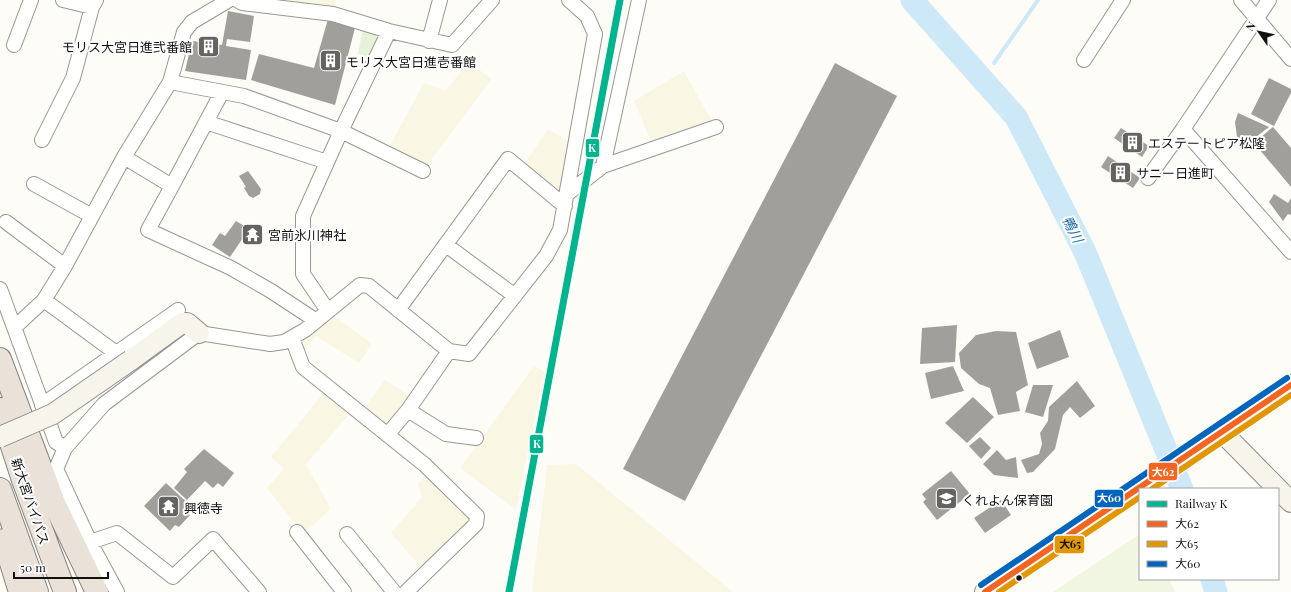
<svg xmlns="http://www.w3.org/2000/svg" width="1291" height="592" viewBox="0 0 1291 592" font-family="'Playfair Display','Noto Sans JP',serif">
	<rect width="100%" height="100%" fill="#fdfcf7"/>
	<!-- farmland -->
	<path fill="#f9f7e4" d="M289 0H336L333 8 288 3Z
		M468 62 492 79 426 167 388 149 424 83 446 91Z
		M684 71 713 123 652 144 634 101Z
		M548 129 571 143 561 197 524 164Z
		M330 313 372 344 359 363 316 336 301 353 296 339Z
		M534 366 544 372 516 510 460 468Z
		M385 380 413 398 388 431 362 411Z
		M327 389 353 410 306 464 331 509 303 534 267 488 284 469 271 457Z
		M576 464 733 592H532L547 465Z
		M427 473 475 520 424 571 391 533 422 497 418 484Z"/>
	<!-- green -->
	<path fill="#e7f3d7" d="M363 28 384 35 371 58 358 54Z"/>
	<!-- pitch -->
	<path fill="#f0f6e1" d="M1140 534V579H1169L1175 592H1053Z"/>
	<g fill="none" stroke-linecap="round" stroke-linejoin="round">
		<!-- stream -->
		<path stroke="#cde8f7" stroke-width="4" d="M994 63 1038 0"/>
		<!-- river -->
		<path stroke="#cde8f7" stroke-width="23" d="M912 0 1016 117 1085 252 1182 489
			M1212 579 1216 592"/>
	</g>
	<!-- building -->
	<path fill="#a19f9c" d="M228 11 254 16 250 42 227 39 226 46 251 50 246 80 185 71 192 41 222 45Z
		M328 19 355 28 335 105 251 80 259 54 314 68Z
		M835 63 897 96 685 501 623 469Z
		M1269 78 1291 89V93L1274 126 1251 114Z
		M1238 113 1269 127 1243 147 1237 137 1235 122Z
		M1273 127 1291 148V187L1254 143Z
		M1121 128 1149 146 1142 157 1114 138Z
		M1108 156 1140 178 1133 188 1101 167Z
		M248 171 261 189 260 194 253 198 249 196 244 188 246 187 239 176Z
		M1274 194 1288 203 1291 198V215L1288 214 1283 221 1269 202Z
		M236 221 249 229 230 257 212 245 220 233 225 236Z
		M957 325 955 362 920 364 922 328Z
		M1060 330 1069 357 1037 369 1028 343Z
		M996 331 1016 332 1028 385 1016 392 1020 411 998 415 990 388 979 384 961 368 959 353 976 335Z
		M953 366 964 391 931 399 925 373Z
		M1077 381 1095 406 1080 418 1070 407 1063 415 1055 449 1033 472 1027 473 1021 460 1039 454 1042 444 1040 433 1048 421 1049 407Z
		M1033 385H1053L1043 417 1025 412Z
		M973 397 994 417 967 443 945 423Z
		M980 437 991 448 981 459 969 446Z
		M204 449 234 473 223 487 218 483 213 488 205 481 187 500 174 488 187 472 184 469Z
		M997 450 1006 460 1016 457 1018 478 994 475 983 464Z
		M951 471 970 494 937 520 923 502 926 499 922 494Z
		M166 483 192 507 187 513 190 515 179 527 175 525 170 531 144 506Z
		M1001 500 1011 515 985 533 974 518Z"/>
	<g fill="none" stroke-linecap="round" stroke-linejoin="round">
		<defs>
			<path id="street" d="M63 0 92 7 96 0
				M237 0 242 3 333 14 389 31 452 45 492 0
				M1241 0 1291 59
				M429 41 440 0
				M14 45 31 0
				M1084 60 1123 0
				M170 82 244 96 341 131 423 171
				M206 122 327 162
				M1183 129 1291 252
				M42 140 73 78 92 7
				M124 157 172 186 148 230 231 268 271 291 315 320
				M603 166 716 127
				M1148 178 1183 129 1269 0
				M34 184 92 216
				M172 186 222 92
				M567 194 603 166 639 0
				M6 222 65 266
				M446 245 515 296
				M0 289 56 442 65 448
				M44 300 116 353
				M398 310 508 159 565 206
				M328 311 303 274V216L341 131 389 31
				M15 327 44 300 65 266 124 157 170 82 184 32 192 22 229 0
				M292 338 303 367 425 465 477 516 476 524 406 592
				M42 405 178 310
				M408 410 446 434 476 438
				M388 434 408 410 449 351
				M297 532 344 592
				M347 534 394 592
				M90 542 117 533 173 577 213 539 259 592
				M117 592 90 542 56 469 65 448 104 404 199 333 270 344 284 342 305 330 360 285 369 286 449 351 469 354 546 256 560 230 595 34 587 16 569 0"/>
			<path id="secondary" d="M131 360 182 323H187L199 333
				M1221 431 1278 489
				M1278 489 1291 502
				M985 592 1291 385"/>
			<path id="highway" d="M0 359 54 503 97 592
				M0 409 23 480 65 592
				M0 489 37 592
				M4 540 20 592"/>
		</defs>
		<!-- street casing -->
		<use href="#street" stroke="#979795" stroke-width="16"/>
		<!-- secondary casing -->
		<use href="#secondary" stroke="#8e8d8b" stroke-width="22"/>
		<!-- highway casing -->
		<use href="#highway" stroke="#858482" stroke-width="24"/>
		<!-- street -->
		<use href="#street" stroke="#fffffe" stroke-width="14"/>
		<!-- secondary -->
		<use href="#secondary" stroke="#f6f4eb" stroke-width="20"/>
		<!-- highway -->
		<use href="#highway" stroke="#eae1d8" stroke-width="22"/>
		<defs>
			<path id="secondary-bridge" d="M0 437 53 414 131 360"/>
		</defs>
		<!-- secondary-bridge casing -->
		<use href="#secondary-bridge" stroke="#8e8d8b" stroke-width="22" stroke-linecap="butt"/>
		<!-- secondary-bridge -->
		<use href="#secondary-bridge" stroke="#f6f4eb" stroke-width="20"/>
		<defs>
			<path id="bus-1" d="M985 592 1291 385"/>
			<path id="bus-2" d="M1152 489 1291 395
				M999 592 1140 497"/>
			<path id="bus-3" d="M981 585 1287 378"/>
		</defs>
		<!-- bus-1 casing -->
		<use href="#bus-1" stroke="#fff" stroke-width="9"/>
		<!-- bus-2 casing -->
		<use href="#bus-2" stroke="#fff" stroke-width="9"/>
		<!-- bus-3 casing -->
		<use href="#bus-3" stroke="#fff" stroke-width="9"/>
		<!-- bus-1 -->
		<use href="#bus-1" stroke="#f26522" stroke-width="6"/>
		<!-- bus-2 -->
		<use href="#bus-2" stroke="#e09702" stroke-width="6"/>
		<!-- bus-3 -->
		<use href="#bus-3" stroke="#0065bd" stroke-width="6"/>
		<defs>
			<path id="rail-1" d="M509 592 620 0"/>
		</defs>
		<!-- rail-1 casing -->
		<use href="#rail-1" stroke="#fff" stroke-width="10"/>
		<!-- rail-1 -->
		<use href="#rail-1" stroke="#00b48d" stroke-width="7"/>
	</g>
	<!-- icons -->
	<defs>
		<symbol id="building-square" viewBox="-11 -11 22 22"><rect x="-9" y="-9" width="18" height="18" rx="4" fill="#646362" stroke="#fff"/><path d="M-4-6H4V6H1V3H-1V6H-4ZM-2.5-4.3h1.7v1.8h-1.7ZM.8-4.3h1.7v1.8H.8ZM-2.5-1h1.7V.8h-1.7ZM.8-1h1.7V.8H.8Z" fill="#fff"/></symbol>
		<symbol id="temple-square" viewBox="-11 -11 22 22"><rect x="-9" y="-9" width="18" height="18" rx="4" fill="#646362" stroke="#fff"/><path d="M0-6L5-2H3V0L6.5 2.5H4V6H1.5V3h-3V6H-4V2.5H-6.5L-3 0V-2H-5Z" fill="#fff"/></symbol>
		<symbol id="school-square" viewBox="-11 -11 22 22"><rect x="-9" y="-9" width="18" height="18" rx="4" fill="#646362" stroke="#fff"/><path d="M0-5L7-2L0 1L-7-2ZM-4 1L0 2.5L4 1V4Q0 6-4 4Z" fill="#fff"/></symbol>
	</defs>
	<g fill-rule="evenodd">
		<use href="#building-square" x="196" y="34" width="25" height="25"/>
		<use href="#building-square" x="318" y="48" width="25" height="25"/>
		<use href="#building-square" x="1120" y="130" width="25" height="25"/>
		<use href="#building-square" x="1108" y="160" width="25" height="25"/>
		<use href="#temple-square" x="240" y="222" width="25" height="25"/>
		<use href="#school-square" x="934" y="486" width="25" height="25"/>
		<use href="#temple-square" x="156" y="494" width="25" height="25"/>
	</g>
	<!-- markers -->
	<circle fill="#111" stroke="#fff" stroke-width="1.5" cx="1019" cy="578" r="3.5"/>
	<g text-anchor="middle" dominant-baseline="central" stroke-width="4" stroke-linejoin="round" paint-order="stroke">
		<!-- poi labels -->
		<g font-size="13" fill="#111" stroke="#fff" text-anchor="start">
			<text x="192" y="46" text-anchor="end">モリス大宮日進弐番館</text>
			<text x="346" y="61">モリス大宮日進壱番館</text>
			<text x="1148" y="142">エステートピア松隆</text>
			<text x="1136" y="172">サニー日進町</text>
			<text x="268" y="234">宮前氷川神社</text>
			<text x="962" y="499">くれよん保育園</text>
			<text x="184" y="507">興徳寺</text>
		</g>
		<!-- street labels -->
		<g font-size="13" fill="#111" stroke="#fff">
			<text transform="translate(31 501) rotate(71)">新大宮バイパス</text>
		</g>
		<!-- water labels -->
		<g font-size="14" font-style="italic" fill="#1768a6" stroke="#fff">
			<text transform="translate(1073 229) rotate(63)">鴨川</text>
		</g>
	</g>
	<g stroke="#fff" stroke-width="1.5">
		<rect x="585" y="138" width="15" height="20" rx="4" fill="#00b48d"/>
		<rect x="529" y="434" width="15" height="20" rx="4" fill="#00b48d"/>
		<rect x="1148" y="462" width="30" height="19" rx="4" fill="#f26522"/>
		<rect x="1094" y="489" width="30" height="19" rx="4" fill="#0065bd"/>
		<rect x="1054" y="535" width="31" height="19" rx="4" fill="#e09702"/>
	</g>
	<g font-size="11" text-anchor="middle" font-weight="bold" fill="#fff">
		<text x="592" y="152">K</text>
		<text x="537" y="448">K</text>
		<text x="1163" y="476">大62</text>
		<text x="1109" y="502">大60</text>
	</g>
	<g font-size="11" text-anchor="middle" font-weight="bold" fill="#111">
		<text x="1070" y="548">大65</text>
	</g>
	<!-- legend -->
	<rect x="1139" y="488" width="140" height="92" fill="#ffffff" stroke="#a0a0a0"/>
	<rect x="1147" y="501" width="20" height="6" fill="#00b48d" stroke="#a0a0a0"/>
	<text x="1175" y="508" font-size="12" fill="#111111">Railway K</text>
	<rect x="1147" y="521" width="20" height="6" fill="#f26522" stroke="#a0a0a0"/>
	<text x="1175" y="528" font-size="12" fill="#111111">大62</text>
	<rect x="1147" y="541" width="20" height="6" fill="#e09702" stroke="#a0a0a0"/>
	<text x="1175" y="548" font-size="12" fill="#111111">大65</text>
	<rect x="1147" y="561" width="20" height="6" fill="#0065bd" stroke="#a0a0a0"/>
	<text x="1175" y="568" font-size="12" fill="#111111">大60</text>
	<!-- north arrow -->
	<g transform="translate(1259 32) rotate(304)" stroke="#ffffff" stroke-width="3" paint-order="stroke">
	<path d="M0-3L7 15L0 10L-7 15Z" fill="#111111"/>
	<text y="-6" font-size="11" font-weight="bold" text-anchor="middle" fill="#111111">N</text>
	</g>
	<!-- scale -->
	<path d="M14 572v6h94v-6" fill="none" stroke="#111111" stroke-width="2"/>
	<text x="20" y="572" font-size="12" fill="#111111" stroke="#ffffff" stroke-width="3" paint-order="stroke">50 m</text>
</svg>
